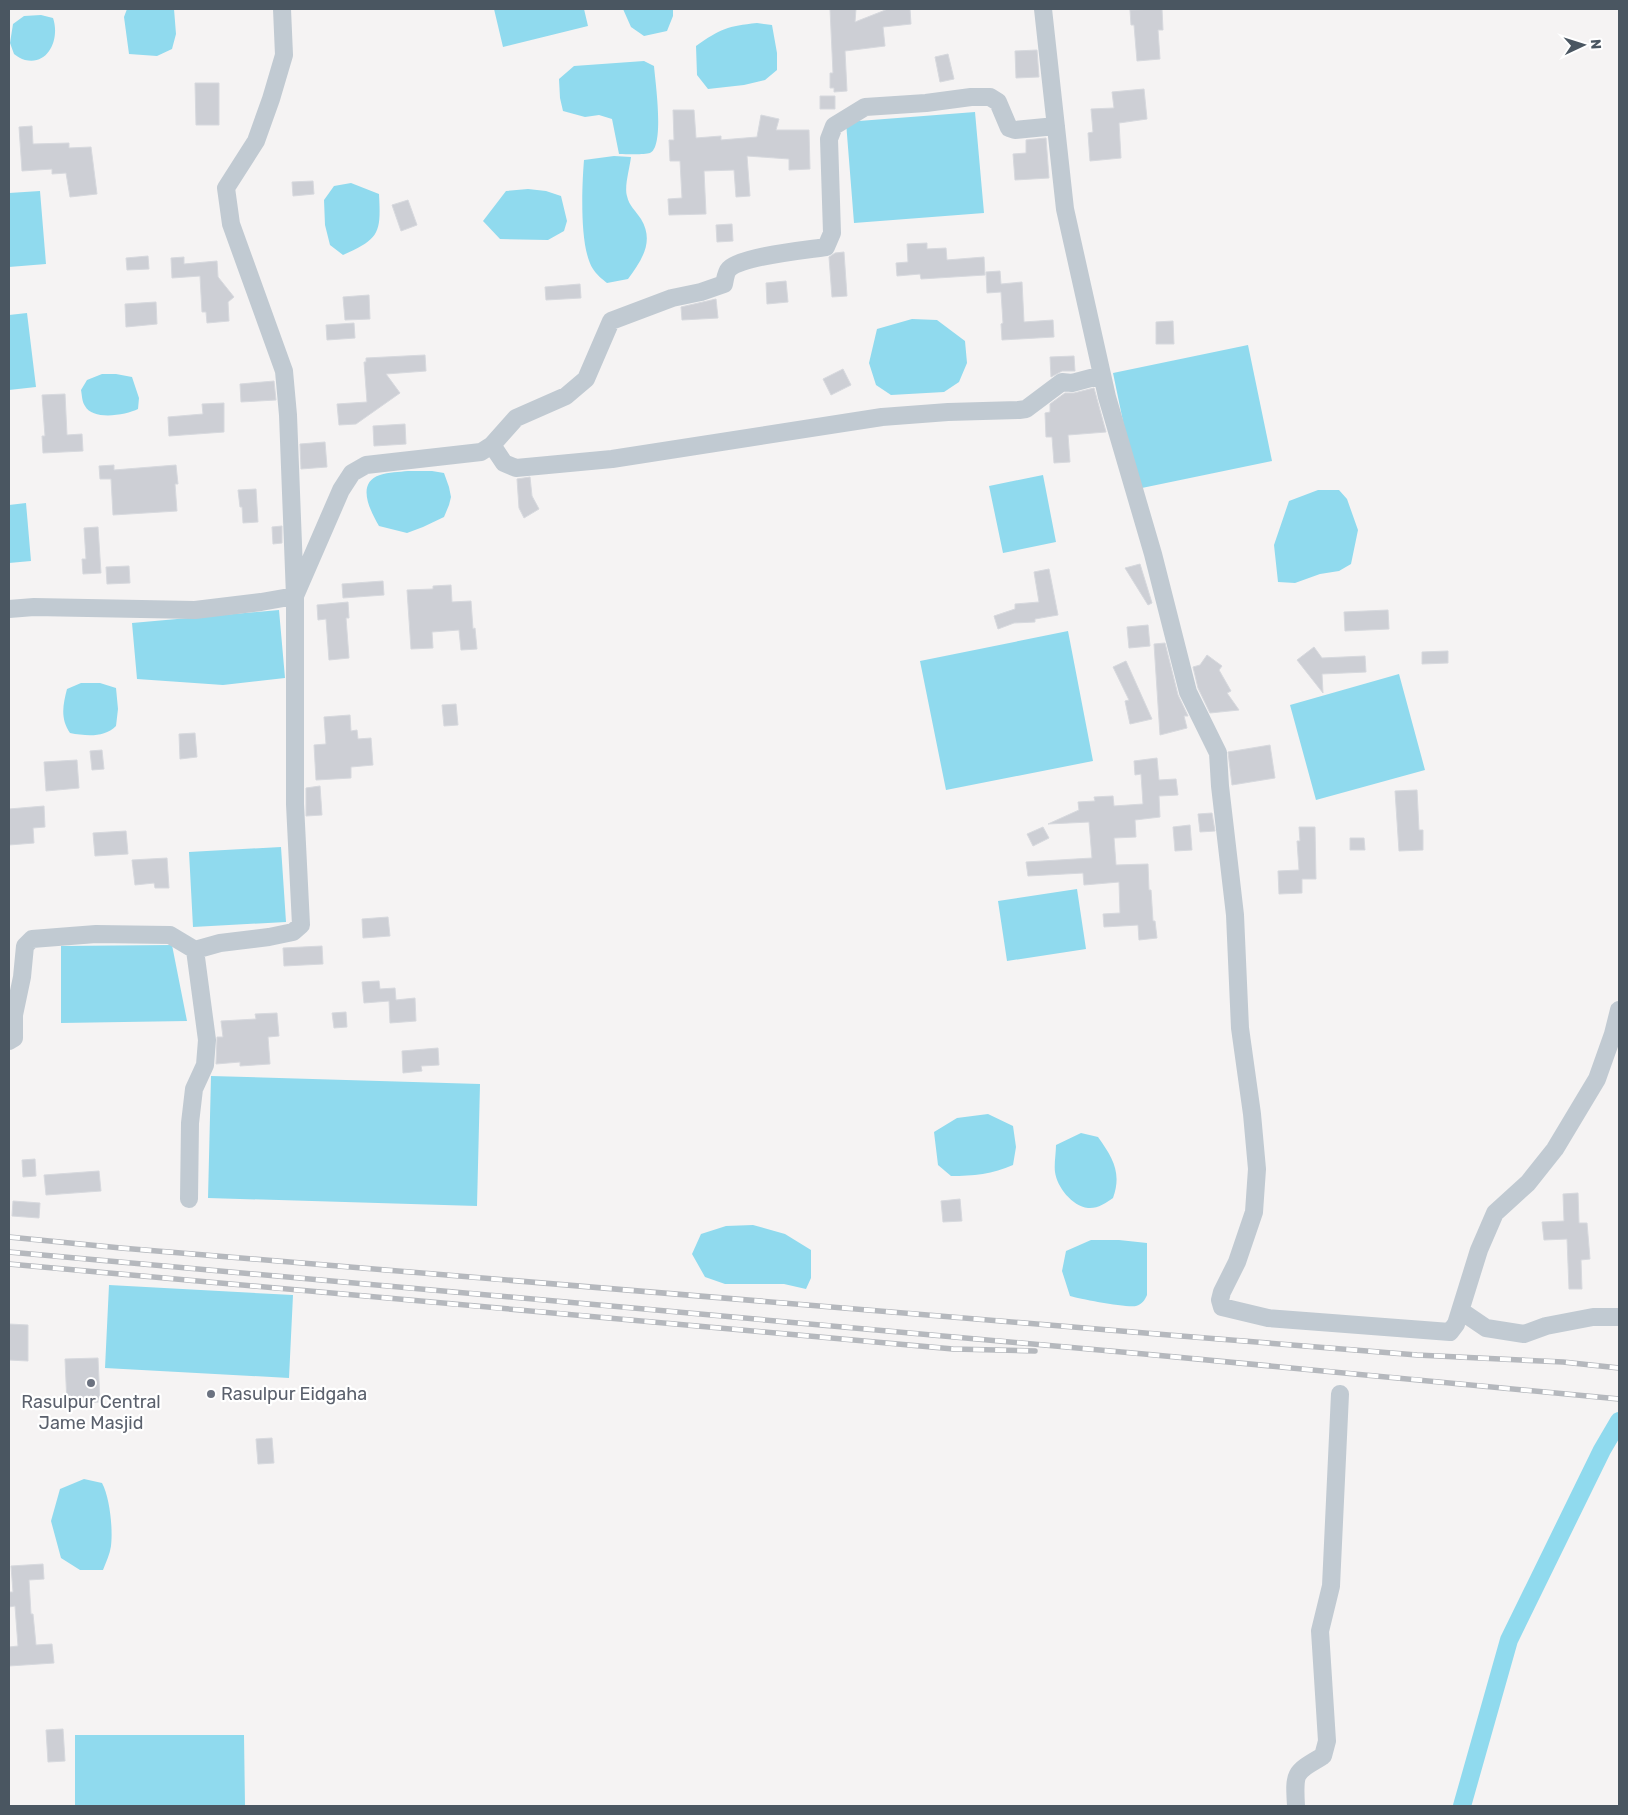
<svg xmlns="http://www.w3.org/2000/svg" width="1628" height="1815" viewBox="0 0 1628 1815" font-family="Rubik,sans-serif">
	<rect width="100%" height="100%" fill="#f5f3f3"/>
	<!-- water -->
	<path fill="#90daee" d="M127 9H174L176 34 172 49 157 56 129 54 124 17Z
		M494 9H584L588 26 503 47Z
		M623 9H673V16L667 31 644 36 631 27Z
		M41 15 53 18C60 38 49 66 25 60 21 59 17 56 14 54L10 43 13 24 24 16Z
		M757 23 772 25 777 53V70L765 80 744 85 708 89 697 75 696 46C720 29 728 26 757 23Z
		M644 61 654 66C655 80 665 147 650 153 644 155 626 154 619 154L612 119 599 115 585 117 563 111 560 98 559 79 574 66Z
		M975 112 984 213 854 223 846 122Z
		M614 156 631 157C630 167 624 187 627 196 629 206 636 211 641 219 655 242 641 261 628 279L607 283C602 279 596 274 593 269 579 248 582 185 584 160Z
		M351 183 379 194C381 233 380 239 343 255L330 245 325 225 324 200 334 186Z
		M528 189 546 191 561 196 567 221 564 231 548 240 500 239 483 221 506 191Z
		M40 191 46 264 9 267V193Z
		M27 313 36 387 9 390V315Z
		M912 319 937 320 965 341 967 363 959 382 944 392 891 395 876 385 869 363 877 329Z
		M1248 345 1272 461 1137 489 1113 373Z
		M102 374H116L132 377 139 398 138 409C126 415 93 421 85 406 82 402 82 395 81 390L87 380Z
		M408 471H432L444 473 449 487 451 497 449 505 444 517 423 527 407 533 379 526C371 512 355 483 380 475 389 472 399 472 408 471Z
		M1043 475 1056 542 1003 553 989 486Z
		M1318 490H1339L1347 499 1358 530 1351 564 1339 571 1320 574 1295 583 1278 582 1274 545 1289 501Z
		M26 503 31 561 9 563V505Z
		M279 610 285 678 223 685 137 679 132 623Z
		M1068 631 1093 761 946 790 920 661Z
		M1399 674 1425 770 1316 800 1290 705Z
		M81 683H100L116 688 118 709 116 726C104 738 86 736 70 733 60 718 63 705 67 689Z
		M281 847 286 922 193 927 189 852Z
		M1077 889 1086 949 1007 961 998 901Z
		M172 945 187 1021 61 1023V946Z
		M211 1076 480 1084 477 1206 208 1198Z
		M988 1114 1013 1126 1016 1147 1013 1165C993 1174 973 1176 951 1176L938 1165 934 1132 957 1118Z
		M1081 1133 1098 1137C1113 1158 1122 1173 1113 1198 1106 1203 1097 1209 1088 1208 1072 1206 1057 1187 1055 1172 1054 1164 1056 1153 1056 1145Z
		M753 1225 785 1234 811 1250V1278L806 1289 784 1284H725L705 1277 692 1254 701 1234 726 1226Z
		M1091 1240H1119L1147 1243V1295C1145 1300 1142 1304 1136 1306 1127 1308 1080 1299 1070 1296L1062 1271 1066 1251Z
		M109 1285 293 1295 289 1378 105 1368Z
		M84 1479 102 1483C110 1498 113 1529 111 1546 110 1554 106 1562 103 1570H80L61 1558 51 1521 60 1489Z
		M75 1735H244L245 1806H75Z"/>
	<g fill="none" stroke-linecap="round" stroke-linejoin="round">
		<!-- canal -->
		<path stroke="#90daee" stroke-width="18" d="M1462 1806 1509 1640 1602 1450 1619 1421"/>
	</g>
	<!-- building -->
	<path fill="#cdcfd5" stroke="#d7d9de" d="M830 9H856L855 22 888 9H910L911 24 883 27 885 46 845 51 847 91 834 92V88H830V73H833Z
		M1162 9 1163 30H1158L1160 59 1137 61 1134 25H1131L1130 10Z
		M1037 50 1039 77 1016 78 1015 51Z
		M948 54 954 79 940 82 935 57Z
		M195 83H219V125H196Z
		M1144 89 1147 119 1119 123 1121 158 1090 161 1088 133 1093 132 1091 109 1114 108 1112 92Z
		M820 96H835V109H820Z
		M673 110H694L696 138 721 136V140L757 137 761 115 779 119 776 130H809L810 169 789 170V159L747 156 750 196 736 197 734 170 704 171 706 214 669 215 668 199 682 198 680 161H670L669 140H674Z
		M32 126 33 144 69 143V148L91 147 97 194 70 197 66 173 52 174V169L22 171 19 127Z
		M1046 138 1049 178 1015 180 1013 154 1026 153V140Z
		M313 181 314 194 293 196 292 182Z
		M408 200 417 225 401 231 392 205Z
		M732 224 733 241 717 242 716 225Z
		M927 243V249L946 248 947 260 984 257 985 275 921 279 920 274 897 276 896 263 908 262 907 244Z
		M844 252 847 296 832 297 829 257 835 253Z
		M148 256 149 269 127 270 126 258Z
		M184 257V264L217 261 218 277 234 297 228 302 229 321 207 323 206 312H202L200 276 172 278 171 258Z
		M1000 271 1001 284 1022 282 1024 322 1053 320 1054 337 1002 340 1001 324 1003 323 1001 292 987 293 986 272Z
		M786 281 788 302 767 304 766 283Z
		M580 284 581 298 546 300 545 287Z
		M369 295 370 319 345 320 343 297Z
		M716 299 718 318 682 320 681 307Z
		M156 302 157 324 126 327 125 304Z
		M1173 321 1174 344H1156V322Z
		M354 323 355 338 327 340 326 325Z
		M425 355 426 371 386 374 400 393 356 424 339 425 337 404 367 402 364 362H366V358Z
		M1074 356 1075 371H1062L1051 377 1050 357Z
		M843 369 851 385 831 395 823 379Z
		M274 381 276 400 241 402 240 384Z
		M1094 388 1106 432 1068 435 1070 462 1054 463 1052 437H1046L1045 413 1050 412V404L1065 393H1074Z
		M65 394 67 435 82 434 83 451 43 453 42 436H45L42 395Z
		M224 403V432L169 436 168 417 203 414 202 404Z
		M405 424 406 444 374 446 373 426Z
		M325 442 327 467 301 469 300 444Z
		M114 465V470L176 465 178 484H175L177 511 113 515 111 479H100L99 466Z
		M530 477 532 496 539 509 524 518 519 508 517 479Z
		M256 489 258 522 243 523 242 507H240L238 490Z
		M282 526V543L273 544 272 527Z
		M98 527 101 573 83 574 82 559H86L84 528Z
		M1140 564 1152 603 1148 605 1125 568Z
		M129 566 130 583 107 584 106 567Z
		M1049 569 1058 615 1035 619V622L1014 623 998 629 994 616 1015 609V604L1039 602 1034 572Z
		M383 581 384 595 343 598 342 584Z
		M451 585 452 602 471 601 473 629 475 628 477 649 461 650 459 630 432 632 433 648 411 649 407 590 433 589V586Z
		M348 602 349 618H346L349 658 329 660 326 619 318 620 317 605Z
		M1388 610 1389 629 1345 631 1344 612Z
		M1148 625 1150 646 1129 648 1127 627Z
		M1165 643 1178 695 1188 716H1184L1187 728 1160 735 1154 644Z
		M1314 647 1322 658 1365 656 1366 672 1322 674 1323 693 1297 660Z
		M1448 651V663L1422 664V652Z
		M1207 655 1222 666 1219 670 1231 691 1227 693 1239 710 1210 713 1198 688 1193 667 1200 665Z
		M1126 661 1152 719 1130 724 1125 701 1129 700 1113 667Z
		M456 704 458 725 444 726 442 705Z
		M350 715 351 731 357 730 358 739 371 738 373 765 351 767V778L316 780 314 745 326 744 324 717Z
		M195 733 197 757 180 759 179 734Z
		M1270 745 1275 778 1232 785 1228 752Z
		M102 750 104 769 92 770 90 751Z
		M1157 758 1159 780 1176 779 1178 795 1159 796 1160 817 1135 820 1136 837 1114 838 1116 865 1148 864 1149 890H1151L1153 921H1155L1157 938 1139 940 1138 925 1104 927 1103 914 1120 913 1119 882 1084 885 1083 873 1028 876 1026 862 1092 858 1089 822 1048 824 1079 810 1078 802 1095 801 1094 797 1113 796 1114 806 1143 804 1141 774 1135 775 1134 761Z
		M77 760 79 788 46 791 44 762Z
		M320 786 322 815 306 816V788Z
		M1417 790 1419 830H1423V850L1399 851 1395 791Z
		M44 806 45 827 33 828 34 843 9 845V809Z
		M1212 813 1215 831 1200 832 1198 814Z
		M1190 825 1192 850 1175 851 1173 827Z
		M1043 827 1049 838 1033 846 1027 834Z
		M1299 827H1315L1316 879H1302V893L1279 894 1278 871 1299 870 1297 841H1300Z
		M126 831 128 854 95 856 93 833Z
		M1350 838H1364L1365 850H1350Z
		M167 858 169 888H155L154 883 135 885 132 860Z
		M388 917 390 936 363 938 362 919Z
		M322 946 323 964 284 966 283 948Z
		M379 981 380 989 395 988 396 1000 415 998 416 1021 390 1023 389 1001 364 1003 362 982Z
		M346 1012 347 1027 334 1028 332 1013Z
		M277 1013 279 1036 268 1037 270 1064 240 1066V1062L216 1064 217 1037H223L221 1021 256 1019 255 1014Z
		M438 1048 439 1065 421 1066 422 1071 403 1073 402 1051Z
		M35 1159 36 1176 23 1177 22 1160Z
		M99 1171 101 1191 46 1195 44 1175Z
		M1578 1193 1579 1223H1587L1590 1259 1581 1260 1582 1289H1569L1567 1239 1544 1240 1542 1222 1564 1221 1563 1194Z
		M960 1199 962 1221 943 1222 941 1201Z
		M13 1201 40 1203 39 1218 12 1216Z
		M9 1324 28 1325V1361L9 1360Z
		M98 1358 100 1402 67 1404 65 1359Z
		M272 1438 274 1463 258 1464 256 1439Z
		M43 1564 44 1579 29 1580 31 1614H33L36 1645 52 1644 54 1663 9 1666V1647L18 1646 15 1606 9 1607V1592H13L11 1566Z
		M63 1729 65 1761 48 1762 46 1730Z"/>
	<g fill="none" stroke-linecap="round" stroke-linejoin="round">
		<!-- minor -->
		<path stroke="#c1cad2" stroke-width="18" d="M1043 9 1065 209 1107 397 1153 554 1188 692 1218 753 1220 786 1235 915 1240 1028 1252 1114 1257 1169 1254 1212 1237 1262 1222 1292 1220 1300 1222 1307 1268 1318 1450 1332 1456 1324 1479 1250 1495 1213 1528 1183 1555 1149 1597 1079 1613 1034 1619 1010
			M492 445 504 463 516 468 612 459 882 417 948 412 1019 410 1026 409 1062 382 1072 383 1102 375
			M9 609 34 607 195 610 261 602 295 596 341 490 352 473 366 465 481 452 492 445 516 418 566 396 586 379 611 321 672 298 701 292 724 284C725 279 726 272 729 269 742 256 806 250 826 247L832 233 829 139 834 126 865 107 926 103 971 97H990L998 102 1009 128 1015 130 1056 126
			M195 950 220 943 269 937 293 932 301 925 295 804V596L288 415 284 371 231 224 226 188 256 141 271 99 284 55 282 9
			M9 1041 14 1038V1015L22 977 25 946 32 939 96 934 170 935 195 950 207 1040 205 1065 194 1089 190 1123 189 1199
			M1461 1311 1486 1328 1524 1334 1546 1326 1593 1317H1619
			M1296 1806C1294 1772 1294 1773 1323 1756L1327 1741 1320 1631 1331 1586 1340 1394"/>
		<defs>
			<path id="rail" d="M9 1237 121 1248 1181 1336 1417 1355 1563 1362 1619 1368
				M9 1252 1144 1354 1619 1399
				M9 1264 953 1349 1035 1351"/>
		</defs>
		<!-- rail casing -->
		<use href="#rail" stroke="#b5b8bd" stroke-width="5.5"/>
		<!-- rail -->
		<use href="#rail" stroke="#fff" stroke-width="4" stroke-dasharray="11" stroke-linecap="butt"/>
	</g>
	<!-- markers -->
	<g fill="#6b7280" stroke="#fff" stroke-width="2">
		<circle cx="91" cy="1383" r="5"/>
		<circle cx="211" cy="1394" r="5"/>
	</g>
	<g text-anchor="middle" dominant-baseline="central" stroke-width="4.5" stroke-linejoin="round" paint-order="stroke">
		<!-- worship labels -->
		<g font-size="18" fill="#5b616d" stroke="#fff" text-anchor="start">
			<text x="221" y="1394">Rasulpur Eidgaha</text>
			<text x="91" y="1402" text-anchor="middle">Rasulpur Central<tspan x="91" dy="21">Jame Masjid</tspan></text>
		</g>
	</g>
	<!-- border -->
	<rect width="1628" height="1815" fill="none" stroke="#4a5661" stroke-width="20"/>
	<!-- north arrow -->
	<g transform="translate(1583 45) rotate(86)" stroke="#ffffff" stroke-width="4" paint-order="stroke">
	<path d="M0-4L9 19L0 12L-9 19Z" fill="#4a5661"/>
	<text y="-8" font-size="14" font-weight="bold" text-anchor="middle" fill="#4a5661">N</text>
	</g>
</svg>
